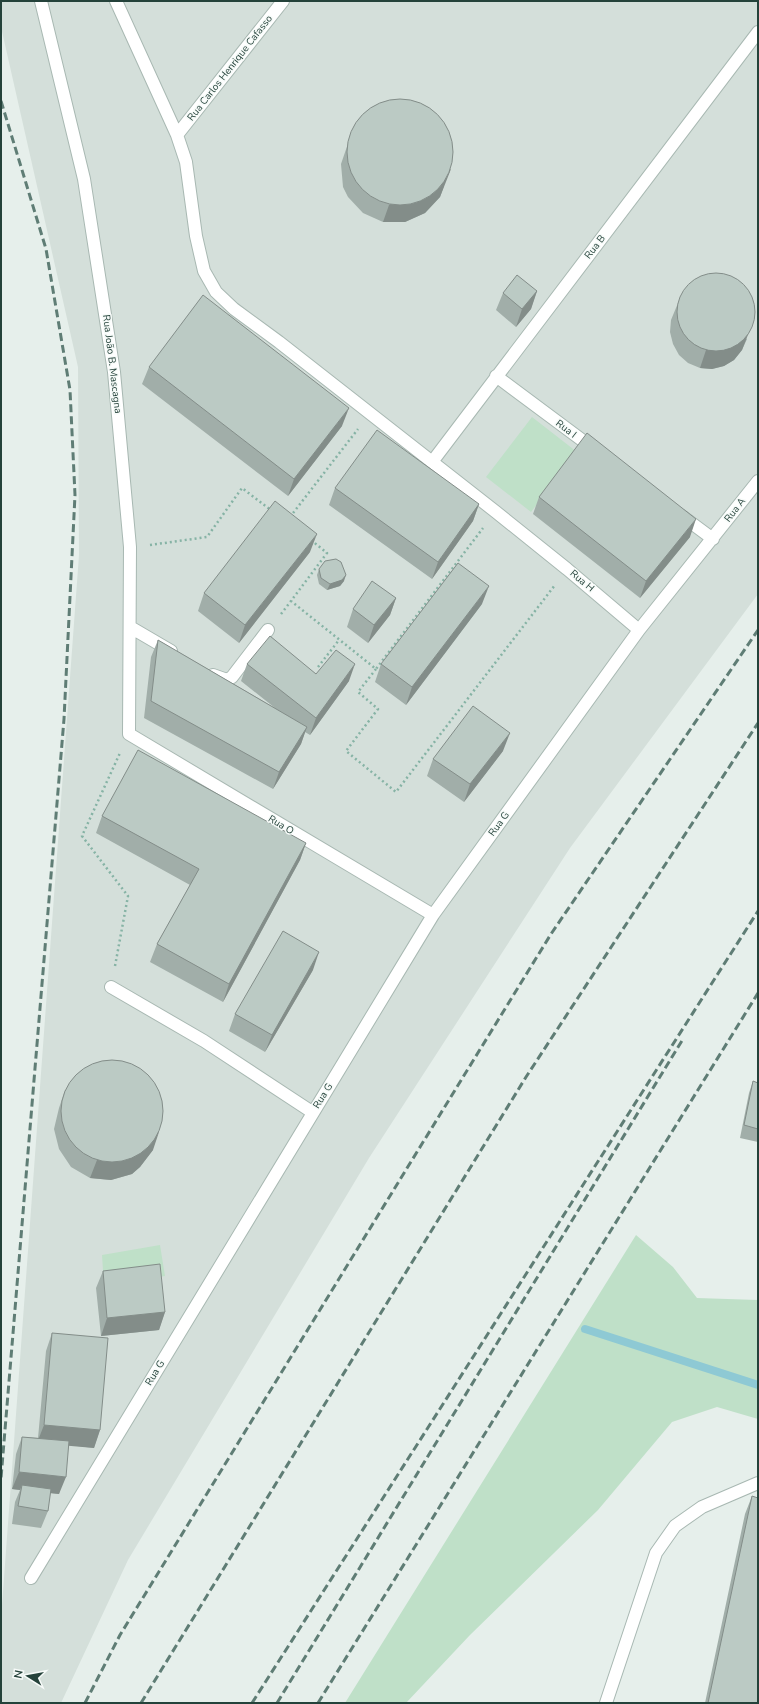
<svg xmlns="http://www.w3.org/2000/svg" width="759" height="1704" viewBox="0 0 759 1704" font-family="'Nunito Sans',sans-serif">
	<rect width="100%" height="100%" fill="#e6efeb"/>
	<!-- built -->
	<path fill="#d4dfda" d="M1 1H758V594L570 848 369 1158 128 1560 61 1703H1V1619L79 555 78 367 1 27Z"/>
	<!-- green -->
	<path fill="#bfe0c8" d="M532 417 577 452 531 512 486 477Z
		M636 1235 673 1267 697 1298 758 1300V1419L717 1407 672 1422 598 1510 470 1635 406 1703H345Z
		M160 1245 165 1276 104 1286 102 1255Z"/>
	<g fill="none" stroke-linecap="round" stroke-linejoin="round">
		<!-- stream -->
		<path stroke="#8ec9d4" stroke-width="8" d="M585 1329 758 1385"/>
		<defs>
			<path id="lane" d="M41 1 84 179 114 372 130 547 129 734 433 915
				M116 1 177 135 186 162 196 236 204 271 216 292 234 309 279 342 496 512 567 569 639 630 758 481
				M177 135 283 1
				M496 376 594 449
				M432 462 758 32
				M682 516 713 539
				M130 627 171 651
				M213 675 227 680 232 677 268 630
				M111 987 204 1041 312 1112
				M31 1578 433 915 639 630
				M606 1703 656 1553 675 1526 702 1507 758 1483"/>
		</defs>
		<!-- lane casing -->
		<use href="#lane" stroke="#a8b8b2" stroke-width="14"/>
		<!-- path -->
		<path stroke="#86b3a5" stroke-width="2.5" stroke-dasharray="2 3" stroke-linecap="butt" d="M290 517 358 429
			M311 540 327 553 291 601 376 669 483 528
			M150 545 207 537 242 488 272 511
			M281 614 291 601
			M318 667 339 640
			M376 669 358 692 378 709 346 751 396 792 555 585
			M115 966 128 896 82 836 120 753"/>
		<!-- lane -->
		<use href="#lane" stroke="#fff" stroke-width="12"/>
		<!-- rail -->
		<path stroke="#5f7d75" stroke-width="3" stroke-dasharray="8 4" stroke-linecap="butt" d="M1 101 46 249 70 390 75 495 64 719 1 1478
			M85 1703 120 1635 551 934 758 630
			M141 1703 526 1077 758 723
			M252 1703 758 911
			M277 1703 683 1039
			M318 1703 758 993"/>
	</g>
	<!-- wall -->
	<path fill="#a1aea9" d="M354 126 444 186 440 197 425 213 405 222H383L363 213 348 197 343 187 341 164Z
		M537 291 531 309 516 327 496 310 503 293Z
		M678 303 747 339 742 350 734 360 724 366 712 369 700 368 688 363 679 355 673 344 670 332 671 320Z
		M149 367 342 426 288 496 142 384Z
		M335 488 479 504 473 521 432 579 329 505Z
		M539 497 690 537 640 598 533 514Z
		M310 552 239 643 198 611 204 593Z
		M319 569 344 581 340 586 327 590 319 584 317 575Z
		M396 598 390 615 368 643 347 627 353 609Z
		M482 604 406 705 375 682 381 664Z
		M158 640 275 708 241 681 247 664 316 674 349 681 310 735 305 732 301 744 273 789 144 718 151 657Z
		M503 751 464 802 427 776 433 759Z
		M102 816 306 843 300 860 223 1002 150 962 157 944 190 885 96 833Z
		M313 970 265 1052 229 1031 235 1014Z
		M753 1081 758 1083V1142L740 1138 749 1093Z
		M65 1090 153 1150 140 1167 132 1174 111 1180 90 1178 71 1167 59 1149 54 1129 59 1108Z
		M103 1271 165 1312 159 1330 101 1336 96 1288Z
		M52 1333 100 1430 94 1448 69 1445 59 1494 50 1493 48 1511 41 1528 12 1524 15 1502 20 1490 12 1489 16 1454 22 1437 38 1438 46 1351Z
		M752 1496 758 1703H705L745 1514Z"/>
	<!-- shaded-wall -->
	<path fill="#838d89" d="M451 169 440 197 425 213 405 222H383L389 205Z
		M537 291 531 309 516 327 522 309Z
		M753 322 742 350 734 360 724 366 712 369 700 368 706 350Z
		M349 408 342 426 288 496 294 479Z
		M479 504 473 521 432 579 438 562Z
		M696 519 690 537 640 598 646 581Z
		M317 534 310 552 239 643 245 625Z
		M346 575 344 581 340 586 327 590 330 584Z
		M489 586 482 604 406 705 412 687Z
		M396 598 390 615 368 643 374 625Z
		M355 664 349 681 310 735 316 718Z
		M307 727 301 744 273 789 279 772Z
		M510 733 503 751 464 802 470 784Z
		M306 843 300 860 223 1002 229 984Z
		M319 952 313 970 265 1052 272 1035Z
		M159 1132 153 1150 140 1167 132 1174 111 1180 90 1178 97 1160Z
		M165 1312 159 1330 101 1336 107 1318Z
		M44 1425 100 1430 94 1448 37 1443Z
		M19 1472 66 1477 59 1494 21 1490 22 1485 20 1490 12 1489Z"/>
	<!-- building -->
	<path fill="#bbcac4" stroke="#838d89" d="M347 152a53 53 0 1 1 106 0a53 53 0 1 1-106 0Z
		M677 312a39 39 0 1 1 78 0a39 39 0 1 1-78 0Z
		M517 275 537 291 522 309 503 293Z
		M203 295 349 408 294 479 149 367Z
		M377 430 479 504 438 562 335 488Z
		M587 433 696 519 646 581 539 497Z
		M275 501 317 534 245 625 204 593Z
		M336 559 341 562 346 575 342 580 330 584 321 578 319 569 325 561Z
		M458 563 489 586 412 687 381 664Z
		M372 581 396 598 374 625 353 609Z
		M270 636 316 674 336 650 355 664 316 718 247 664Z
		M158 640 307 727 279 772 151 701Z
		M473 706 510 733 470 784 433 759Z
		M138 750 306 843 229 984 157 944 199 869 102 816Z
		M283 931 319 952 272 1035 235 1014Z
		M61 1111a51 51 0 1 1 102 0a51 51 0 1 1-102 0Z
		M753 1081 758 1083V1129L744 1125Z
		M160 1264 165 1312 107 1318 103 1271Z
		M52 1333 108 1338 100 1430 44 1425Z
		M22 1437 69 1441 66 1477 19 1472Z
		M22 1485 51 1489 48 1511 18 1506Z
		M752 1496 758 1498V1703H708Z"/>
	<g text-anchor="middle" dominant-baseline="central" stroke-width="3" stroke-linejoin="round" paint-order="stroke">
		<!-- street labels -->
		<g font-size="10" fill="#24423a" stroke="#f7fbf9">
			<text transform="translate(230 68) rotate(-52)">Rua Carlos Henrique Cafasso</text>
			<text transform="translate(595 247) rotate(-53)">Rua B</text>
			<text transform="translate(112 364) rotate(83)">Rua João B. Mascagna</text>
			<text transform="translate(566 429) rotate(37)">Rua I</text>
			<text transform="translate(735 510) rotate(-52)">Rua A</text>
			<text transform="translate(582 581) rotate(40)">Rua H</text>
			<text transform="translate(499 824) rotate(-54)">Rua G</text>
			<text transform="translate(281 825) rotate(31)">Rua O</text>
			<text transform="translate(323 1096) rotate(-58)">Rua G</text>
			<text transform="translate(155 1373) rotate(-59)">Rua G</text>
		</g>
	</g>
	<!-- border -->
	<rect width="759" height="1704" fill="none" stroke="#24423a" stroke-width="4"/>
	<!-- north arrow -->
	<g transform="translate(28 1676) rotate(281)" stroke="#f7fbf9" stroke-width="3" paint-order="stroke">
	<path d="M0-3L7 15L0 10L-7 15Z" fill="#24423a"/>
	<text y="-6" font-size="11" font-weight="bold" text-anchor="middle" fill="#24423a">N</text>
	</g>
</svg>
